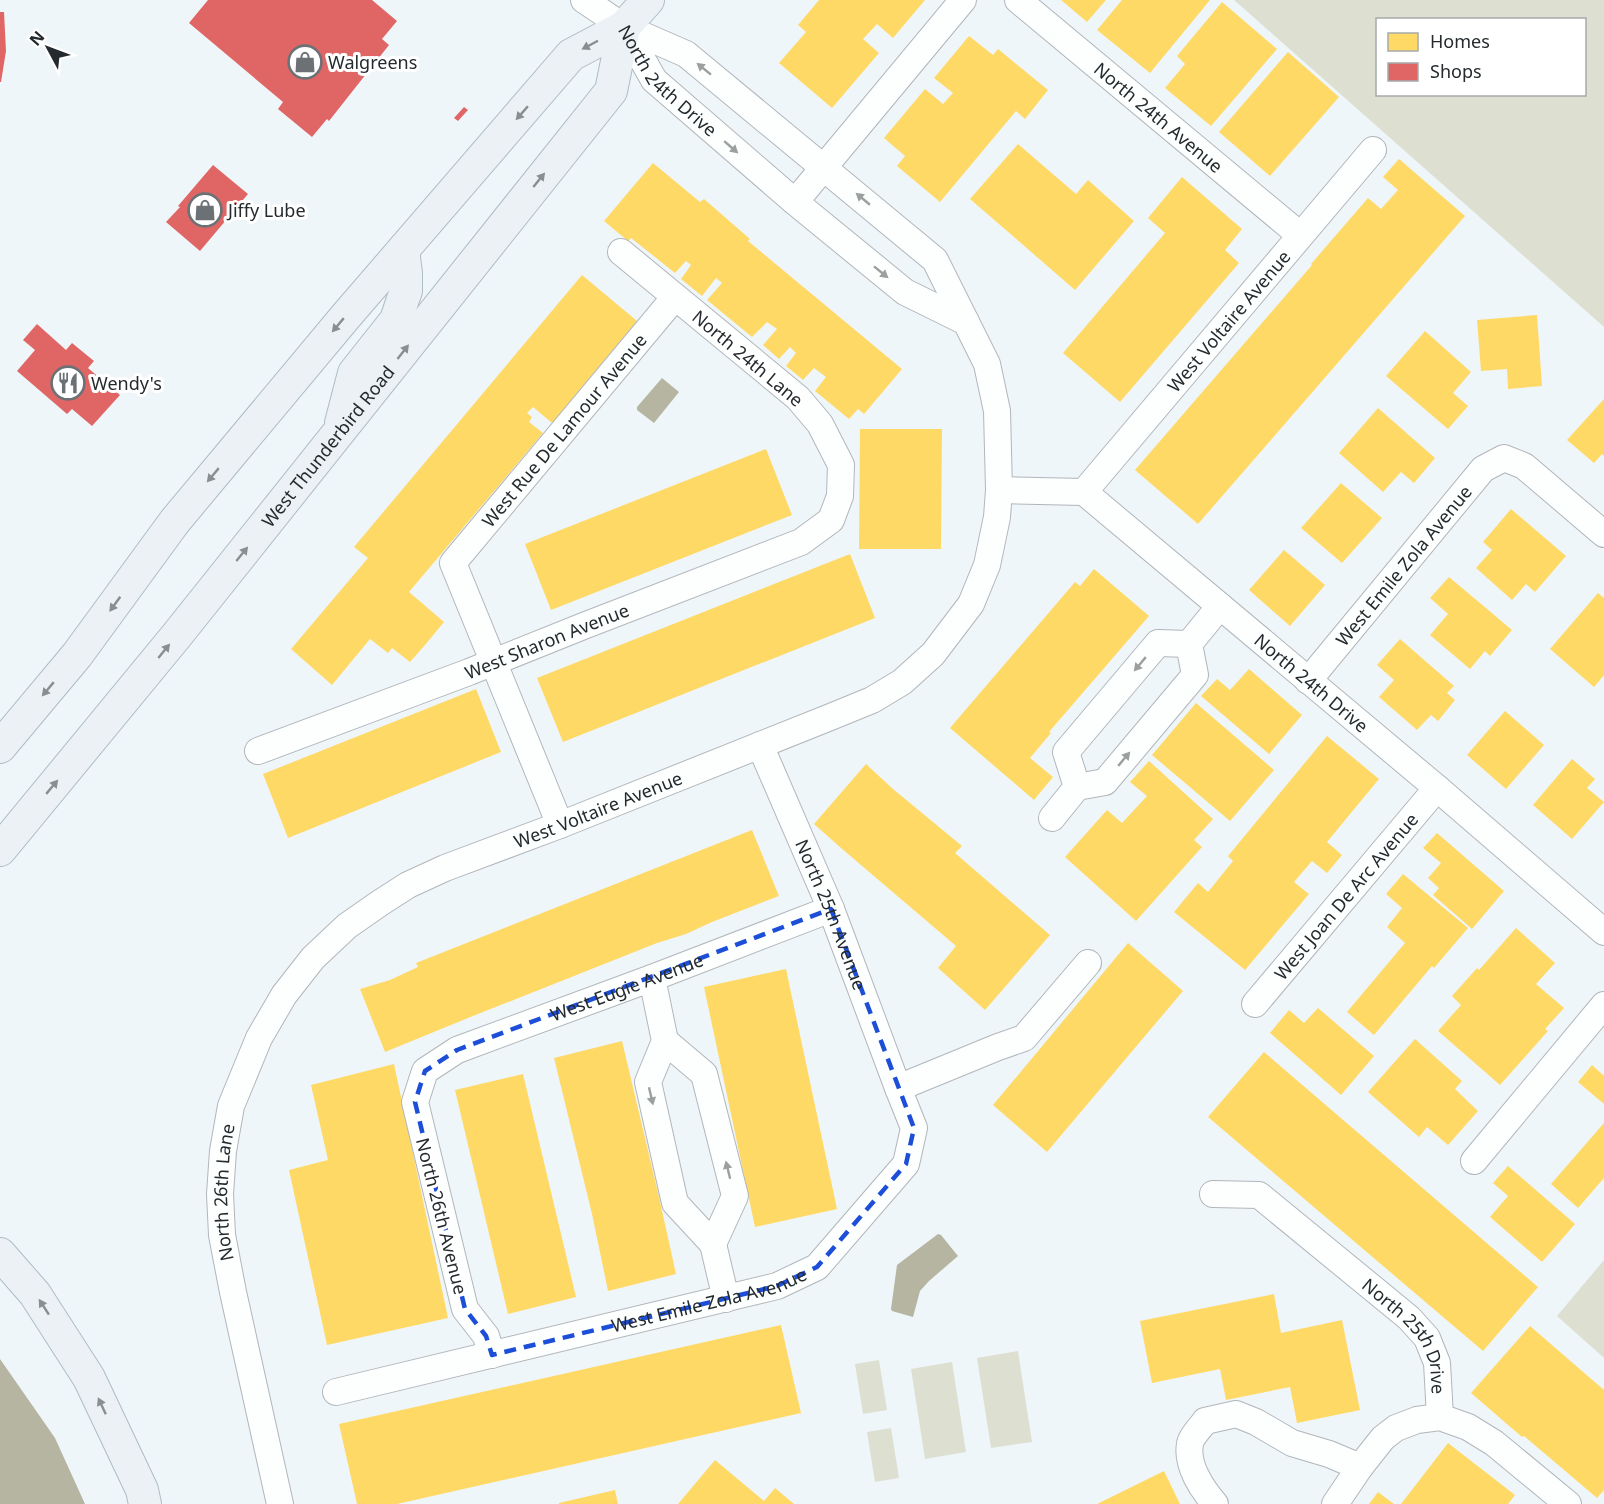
<svg xmlns="http://www.w3.org/2000/svg" width="1604" height="1504" viewBox="0 0 1604 1504" font-family="'Noto Sans',sans-serif">
	<rect width="100%" height="100%" fill="#eff6fa"/>
	<!-- green -->
	<path fill="#dddfd1" fill-rule="evenodd" d="M1234 0H1604V327ZM1378 20H1584V94H1378Z
		M1604 1260V1358L1557 1316Z
		M1018 1351 1032 1442 991 1448 977 1358Z
		M879 1360 887 1410 863 1414 855 1364Z
		M952 1362 966 1452 925 1459 911 1369Z
		M891 1428 899 1478 875 1482 867 1432Z"/>
	<!-- water -->
	<path fill="#b5b5a1" d="M662 378 679 392 654 423 637 410V407Z
		M938 1234 941 1235 958 1256 929 1281 920 1291 913 1317 892 1311 891 1309 897 1265Z
		M0 1359 55 1438 85 1504H0Z"/>
	<!-- homes -->
	<path fill="#ffd966" d="M819 0H925L893 38 877 24 863 39 879 53 832 108 779 63 806 32 798 25Z
		M1061 0H1106L1087 22Z
		M1122 0H1210L1150 73 1097 30Z
		M1222 2 1277 49 1211 126 1165 88 1185 64 1177 56Z
		M969 36 993 55 998 49 1048 90 1025 119 1016 111 940 202 897 166 905 156 884 138 925 89 943 104 953 93 934 78Z
		M1288 52 1339 97 1270 176 1219 132Z
		M1018 144 1076 194 1088 180 1134 221 1075 290 970 199Z
		M1399 159 1465 216 1198 524 1135 470 1312 265 1311 264 1368 198 1381 209 1398 190 1383 177Z
		M653 163 700 202 704 199 750 239 748 241 902 369 864 414 858 409 849 419 815 391 826 377 814 368 803 380 786 366 796 353 790 347 779 359 763 345 777 329 767 322 752 337 707 300 722 283 716 278 702 296 681 279 691 265 686 261 675 273 631 238 628 241 604 221Z
		M1182 177 1242 229 1225 250 1239 263 1120 402 1063 353 1165 233 1148 218Z
		M582 275 637 321 552 423 533 407 527 413 532 417 529 422 543 433 409 592 444 622 425 645 410 662 392 648 388 653 370 639 332 685 291 649 368 558 354 547Z
		M1537 315 1542 386 1508 389 1507 369 1481 371 1477 320Z
		M1425 331 1471 372 1453 393 1468 406 1448 429 1386 376Z
		M1604 399V456L1602 454 1594 463 1567 440Z
		M1378 408 1435 458 1414 483 1401 472 1383 492 1339 453Z
		M860 429H942L941 549H859Z
		M766 449 792 515 551 610 525 544Z
		M1341 483 1382 518 1342 563 1301 528Z
		M1511 509 1566 556 1535 592 1526 584 1512 600 1476 568 1492 550 1483 542Z
		M1284 550 1325 585 1290 626 1249 590Z
		M850 554 875 618 563 742 537 678Z
		M1094 569 1149 616 1049 732 1051 733 1030 758 1053 777 1034 800 950 728 1075 582 1080 586Z
		M1449 577 1512 630 1490 656 1485 651 1470 669 1430 635 1448 614 1430 598Z
		M1598 593 1604 598V675L1594 687 1550 649Z
		M1400 639 1454 686 1447 693 1455 700 1438 721 1431 715 1417 730 1379 697 1394 680 1377 665Z
		M1249 669 1302 715 1269 754 1201 696 1217 679 1230 690Z
		M476 689 501 752 288 838 263 774Z
		M1196 703 1274 770 1230 821 1152 755Z
		M1505 711 1544 745 1506 789 1467 755Z
		M1327 736 1379 779 1327 842 1342 855 1327 873 1312 861 1294 882 1309 894 1245 970 1174 912 1198 883 1208 892 1233 861 1228 856Z
		M1572 759 1595 779 1587 788 1604 802 1572 839 1533 805Z
		M1149 761 1213 819 1194 840 1202 847 1136 921 1065 857 1107 810 1122 823 1147 796 1130 782Z
		M866 764 893 789 962 846 955 853 1050 935 985 1010 938 968 956 946 841 848 814 824Z
		M752 830 779 896 712 922 686 934 657 943 468 1018 385 1052 360 989 390 980 418 967 416 963Z
		M1437 833 1504 891 1472 929 1433 895 1439 888 1428 878 1441 863 1423 848Z
		M1403 874 1468 928 1434 968 1432 966 1374 1035 1347 1012 1405 943 1387 927 1402 908 1386 894Z
		M1516 928 1555 963 1536 984 1564 1008 1545 1029 1548 1031 1500 1085 1438 1031 1461 1005 1452 996 1477 968 1479 970Z
		M1128 943 1183 991 1047 1152 993 1105Z
		M786 969 837 1209 755 1227 704 987Z
		M1318 1008 1374 1056 1341 1095 1270 1033 1289 1010 1304 1023Z
		M1415 1039 1462 1081 1455 1089 1478 1111 1448 1145 1427 1127 1419 1137 1368 1092Z
		M622 1041 659 1197 676 1274 608 1291 592 1214 554 1058Z
		M1264 1052 1538 1287 1483 1351 1208 1117Z
		M394 1064 448 1318 327 1345 289 1170 328 1160 311 1085Z
		M1592 1065 1604 1076V1104L1578 1082Z
		M523 1074 576 1297 508 1314 455 1090Z
		M1604 1123V1178L1578 1208 1551 1184Z
		M1508 1166 1575 1224 1542 1262 1490 1217 1508 1196 1493 1183Z
		M1274 1294 1281 1333 1342 1320 1360 1410 1297 1423 1290 1387 1226 1400 1220 1369 1152 1383 1140 1321Z
		M781 1325 801 1413 397 1504H357L339 1424Z
		M1530 1326 1604 1390V1490L1597 1498 1524 1436 1522 1437 1471 1393Z
		M1448 1443 1515 1495 1508 1504H1401Z
		M715 1460 764 1501 775 1488 794 1504H678Z
		M1164 1471 1180 1504H1097Z
		M615 1490 618 1504H559V1503Z
		M1378 1492 1394 1504H1369Z"/>
	<!-- shops -->
	<path fill="#e06666" d="M208 0H372L397 21 382 39 389 45 329 121 327 119 312 137 278 109 283 102 189 23Z
		M0 12H4L6 51 1 82H0Z
		M464 107 468 110 458 121 454 118Z
		M213 165 248 194 200 251 166 222 180 207 178 206Z
		M37 324 66 350 72 343 94 361 88 368 120 395 92 426 72 409 67 414 17 371 35 350 23 340Z"/>
	<g fill="none" stroke-linecap="round" stroke-linejoin="round">
		<defs>
			<g id="minor">
				<path id="s1" d="M1018 0 1300 235"/>
				<path id="s2" d="M624 27 654 80 795 202 905 292 966 322"/>
				<path d="M795 202 963 0"/>
				<path id="s3" d="M999 490 1084 492 1437 788 1604 932"/>
				<path id="s4" d="M1084 492 1373 150"/>
				<path d="M1189 644 1220 606"/>
				<path id="s5" d="M1308 681 1483 469 1504 458 1524 466 1604 534"/>
				<path id="s6" d="M760 745 831 909 898 1088"/>
				<path id="s7" d="M258 751 469 672 586 625 801 542 831 520 840 496 841 465 820 424 798 398 621 252"/>
				<path d="M1077 787 1066 752 1158 643 1189 644"/>
				<path d="M1052 818 1077 787 1105 782 1195 675 1189 644"/>
				<path id="s8" d="M560 825 453 563 675 297"/>
				<path d="M652 978 665 1041 648 1082 675 1203 713 1244 726 1299"/>
				<path id="s9" d="M1255 1004 1437 788"/>
				<path d="M665 1041 704 1074 735 1196 713 1244"/>
				<path d="M1474 1161 1604 1005"/>
				<path id="s10" d="M1213 1194 1259 1195 1409 1318 1427 1338 1437 1363 1440 1417"/>
				<path id="s11" d="M492 1355 486 1336 465 1309 415 1102 425 1071 457 1050 652 978 831 909"/>
				<path id="s12" d="M336 1392 777 1286 817 1267 906 1164 914 1128 898 1088 998 1047 1024 1038 1088 963"/>
				<path id="s13" d="M280 1504 233 1292 222 1235 220 1194 223 1151 231 1106 259 1038 284 995 313 958 347 926 380 903 408 885 445 868 560 825 828 718 872 700 902 682 933 654 971 604 987 565 997 517 999 490 997 411 987 364 935 260 686 54 624 27 584 0"/>
				<path d="M1215 1504C1202 1489 1186 1465 1190 1444 1191 1437 1201 1427 1205 1421L1236 1414 1256 1422 1292 1443 1329 1454 1360 1467"/>
				<path d="M1335 1504 1360 1467 1383 1438 1396 1428 1417 1420 1440 1417 1468 1427 1494 1443 1568 1504"/>
			</g>
			<g id="major">
				<path d="M341 423 354 373 396 320 403 299 406 291V273L403 250"/>
				<path d="M0 747 77 655 175 521 346 316 571 55 624 27 648 0"/>
				<path id="s14" d="M0 850 177 635 611 91 624 27"/>
				<path d="M0 1254 35 1294 89 1378 142 1490 145 1504"/>
			</g>
		</defs>
		<!-- minor casing -->
		<use href="#minor" stroke="#b1b6ba" stroke-width="28"/>
		<!-- major casing -->
		<use href="#major" stroke="#afbcc3" stroke-width="34"/>
		<!-- minor -->
		<use href="#minor" stroke="#fdfefe" stroke-width="26"/>
		<!-- major -->
		<use href="#major" stroke="#ebf1f5" stroke-width="32"/>
	</g>
	<!-- one-way arrows -->
	<defs><path id="oneway-solid" d="M-6-.8H1V-3.2L6.5 0L1 3.2V.8H-6Z" transform="scale(1.5)"/></defs>
	<g fill="#888e91">
		<use href="#oneway-solid" transform="translate(590 45) rotate(152)"/>
		<use href="#oneway-solid" transform="translate(522 113) rotate(131)"/>
		<use href="#oneway-solid" transform="translate(539 180) rotate(-51)"/>
		<use href="#oneway-solid" transform="translate(338 325) rotate(130)"/>
		<use href="#oneway-solid" transform="translate(403 352) rotate(-52)"/>
		<use href="#oneway-solid" transform="translate(213 475) rotate(130)"/>
		<use href="#oneway-solid" transform="translate(242 554) rotate(-51)"/>
		<use href="#oneway-solid" transform="translate(115 604) rotate(126)"/>
		<use href="#oneway-solid" transform="translate(164 651) rotate(-51)"/>
		<use href="#oneway-solid" transform="translate(48 689) rotate(130)"/>
		<use href="#oneway-solid" transform="translate(52 787) rotate(-50)"/>
		<use href="#oneway-solid" transform="translate(44 1307) rotate(-123)"/>
		<use href="#oneway-solid" transform="translate(102 1406) rotate(-115)"/>
	</g>
	<g fill="#9b9fa0">
		<use href="#oneway-solid" transform="translate(704 69) rotate(-141)"/>
		<use href="#oneway-solid" transform="translate(731 147) rotate(41)"/>
		<use href="#oneway-solid" transform="translate(863 199) rotate(-140)"/>
		<use href="#oneway-solid" transform="translate(881 272) rotate(39)"/>
		<use href="#oneway-solid" transform="translate(1140 664) rotate(130)"/>
		<use href="#oneway-solid" transform="translate(1124 759) rotate(-50)"/>
		<use href="#oneway-solid" transform="translate(651 1096) rotate(77)"/>
		<use href="#oneway-solid" transform="translate(728 1170) rotate(-104)"/>
	</g>
	<!-- marked area -->
	<path fill="none" stroke="#1d4ed8" stroke-width="4.5" stroke-dasharray="12 8" stroke-linejoin="round" d="M831 909 914 1128 906 1164 817 1267 777 1286 492 1355 486 1336 465 1309 415 1102 425 1071 457 1050Z"/>
	<!-- icons -->
	<defs>
		<symbol id="shop-ring" viewBox="-11 -11 22 22"><circle r="9.5" fill="#fff" stroke="#6b7175" stroke-width="1.5"/><path d="M-5-2.5h2.3a2.7 3.5 0 0 1 5.4 0H5L5.5 6h-11ZM-1.5-2.5h3a1.5 2.3 0 0 0-3 0Z" fill="#6b7175"/></symbol>
		<symbol id="restaurant-ring" viewBox="-11 -11 22 22"><circle r="9.5" fill="#fff" stroke="#6b7175" stroke-width="1.5"/><path d="M-5-6h1v4h1v-4h1v4h1v-4h1v5L-1.5 .5V6h-2V.5L-5-1ZM5-6V6H3V1.5H1.5Q1.5-4 5-6Z" fill="#6b7175"/></symbol>
	</defs>
	<g fill-rule="evenodd">
		<use href="#shop-ring" x="286" y="43" width="38" height="38"/>
		<use href="#shop-ring" x="186" y="191" width="38" height="38"/>
		<use href="#restaurant-ring" x="49" y="364" width="38" height="38"/>
	</g>
	<g text-anchor="middle" dominant-baseline="central" stroke-width="6" stroke-linejoin="round" paint-order="stroke">
		<!-- poi labels -->
		<g font-size="18" fill="#242a2d" stroke="#fff" text-anchor="start">
			<text x="328" y="62">Walgreens</text>
			<text x="228" y="210">Jiffy Lube</text>
			<text x="91" y="383">Wendy's</text>
		</g>
		<!-- street labels -->
		<g font-size="18" fill="#242a2d" stroke="#fff">
			<text stroke="none"><textPath href="#s2" startOffset="70">North 24th Drive</textPath></text>
			<text stroke="none"><textPath href="#s1" startOffset="183">North 24th Avenue</textPath></text>
			<text stroke="none"><textPath href="#s4" startOffset="224">West Voltaire Avenue</textPath></text>
			<text transform="translate(748 358) rotate(40)">North 24th Lane</text>
			<text stroke="none"><textPath href="#s8" startOffset="456">West Rue De Lamour Avenue</textPath></text>
			<text stroke="none"><textPath href="#s14" startOffset="520">West Thunderbird Road</textPath></text>
			<text stroke="none"><textPath href="#s5" startOffset="150">West Emile Zola Avenue</textPath></text>
			<text stroke="none"><textPath href="#s7" startOffset="309">West Sharon Avenue</textPath></text>
			<text stroke="none"><textPath href="#s3" startOffset="382">North 24th Drive</textPath></text>
			<text stroke="none"><textPath href="#s13" startOffset="900">West Voltaire Avenue</textPath></text>
			<text stroke="none"><textPath href="#s9" startOffset="141">West Joan De Arc Avenue</textPath></text>
			<text stroke="none"><textPath href="#s6" startOffset="184">North 25th Avenue</textPath></text>
			<text stroke="none"><textPath href="#s11" startOffset="519">West Eugie Avenue</textPath></text>
			<text stroke="none"><textPath href="#s13" startOffset="318">North 26th Lane</textPath></text>
			<text transform="translate(442 1216) rotate(76)">North 26th Avenue</text>
			<text stroke="none"><textPath href="#s12" startOffset="384">West Emile Zola Avenue</textPath></text>
			<text stroke="none"><textPath href="#s10" startOffset="254">North 25th Drive</textPath></text>
		</g>
	</g>
	<!-- legend -->
	<rect x="1376" y="18" width="210" height="78" fill="#ffffff" stroke="#a7aaab" stroke-width="1.5"/>
	<rect x="1388" y="33" width="30" height="18" fill="#ffd966" stroke="#a7aaab" stroke-width="1.5"/>
	<text x="1430" y="48" font-size="18" fill="#242a2d">Homes</text>
	<rect x="1388" y="63" width="30" height="18" fill="#e06666" stroke="#a7aaab" stroke-width="1.5"/>
	<text x="1430" y="78" font-size="18" fill="#242a2d">Shops</text>
	<!-- north arrow -->
	<g transform="translate(48 48) rotate(311)" stroke="#ffffff" stroke-width="4.5" paint-order="stroke">
	<path d="M0-4.5L10 22L0 15L-10 22Z" fill="#242a2d"/>
	<text y="-9" font-size="16" font-weight="bold" text-anchor="middle" fill="#242a2d">N</text>
	</g>
</svg>
